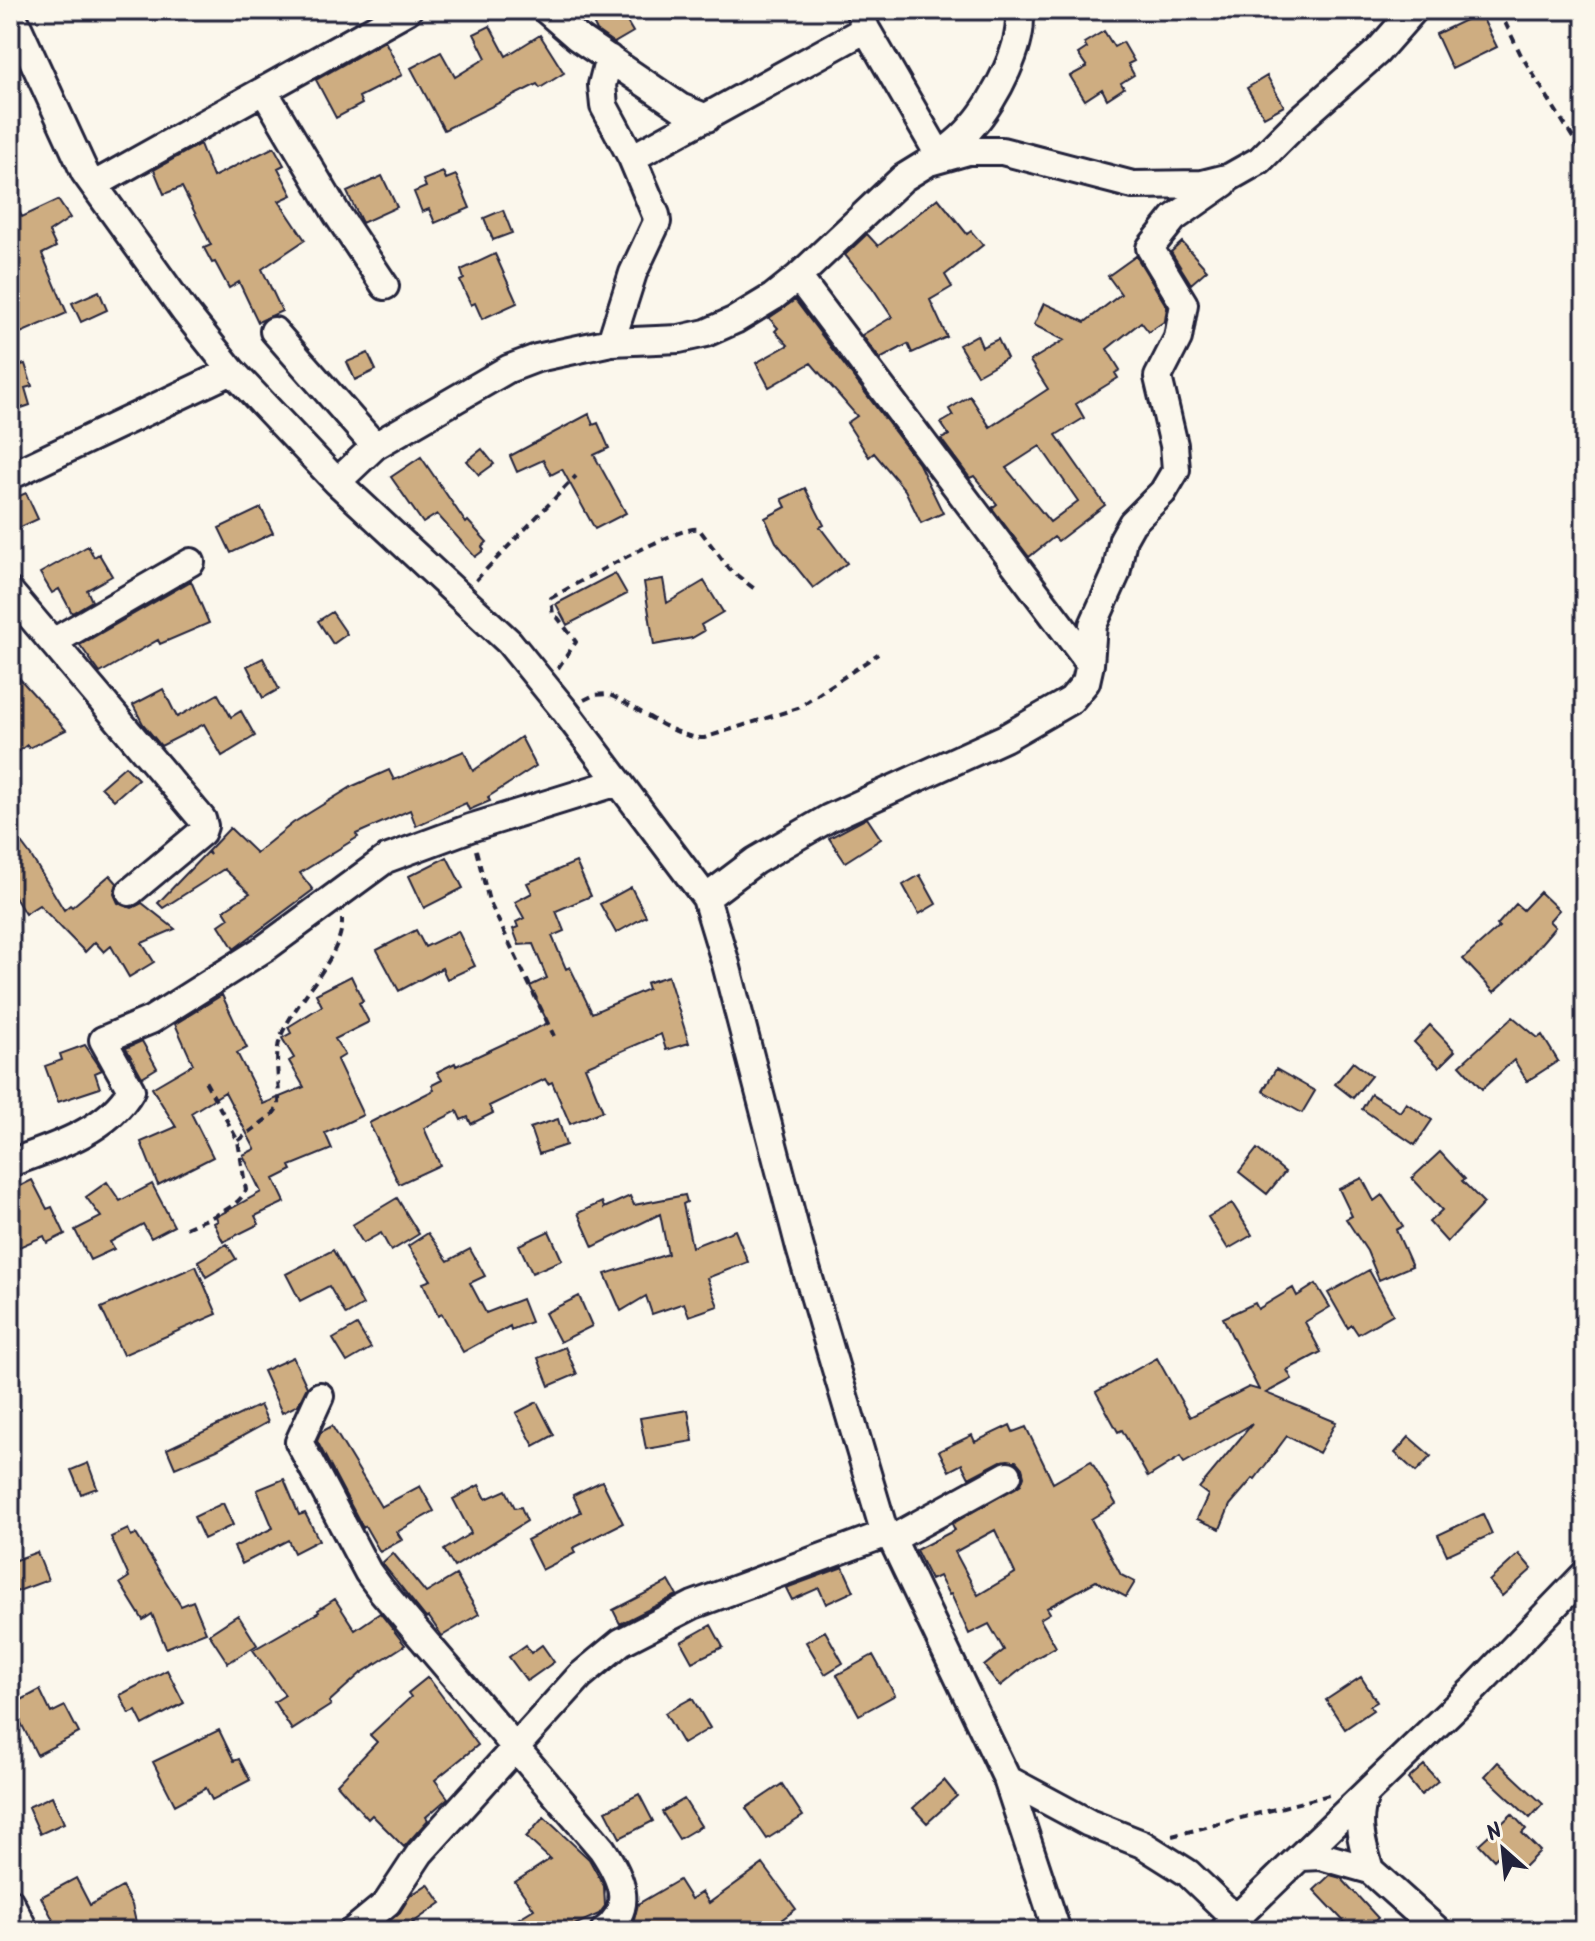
<svg xmlns="http://www.w3.org/2000/svg" width="1595" height="1941" viewBox="0 0 1595 1941" font-family="Kalam,sans-serif">
	<rect width="100%" height="100%" fill="#fbf7ec"/>
	<filter id="ink" filterUnits="userSpaceOnUse"><feTurbulence type="fractalNoise" baseFrequency=".0125" numOctaves="2"/><feDisplacementMap in="SourceGraphic" scale="16" xChannelSelector="R" yChannelSelector="G"/><feConvolveMatrix kernelMatrix="1 2 1 2 8 2 1 2 1" color-interpolation-filters="sRGB"/></filter>
	<g filter="url(#ink)">
		<!-- building -->
		<path fill="#cead81" stroke="#22223b" stroke-width="2" fill-rule="evenodd" d="M615 10H620L633 32 614 43 597 31 593 23Z
			M1480 13 1497 47 1452 69 1436 34Z
			M490 26 506 56 540 35 564 73 540 88 537 84 444 130 411 68 441 52 455 77 486 58 474 34Z
			M1104 31 1114 47 1123 42 1134 61 1128 64 1134 75 1121 83 1124 88 1107 99 1102 89 1085 100 1070 76 1087 67 1078 54 1087 48 1084 43Z
			M385 41 402 75 359 97 362 104 336 118 316 80Z
			M1267 76 1284 106 1264 117 1247 88Z
			M200 144 213 177 274 147 284 165 278 168 292 195 279 201 305 240 262 269 282 311 258 322 239 282 229 288 215 262 212 263 204 248 211 245 182 187 164 194 154 170Z
			M443 172 446 179 456 175 470 208 435 223 429 209 422 212 414 192 426 187 423 180Z
			M382 176 397 207 362 223 347 192Z
			M10 193 22 217 58 200 70 218 49 232 56 247 42 254 67 313 16 335 10 321Z
			M938 198 967 234 971 231 983 245 945 275 952 287 930 300 947 337 912 353 908 344 880 359 862 335 892 317 872 287 845 255 867 234 878 246Z
			M503 210 512 233 493 240 484 218Z
			M1182 242 1207 270 1191 284 1171 252Z
			M495 254 517 303 482 319 475 303 471 305 460 281 464 279 461 270Z
			M1136 256 1167 307 1165 321 1149 332 1141 322 1107 349 1120 370 1115 373 1118 378 1076 404 1084 418 1056 435 1105 505 1058 541 1054 537 1029 557 992 508 997 504 974 476 970 478 941 439 949 435 941 423 953 416 949 409 970 396 990 427 1048 389 1030 361 1064 340 1034 325 1044 303 1085 322 1121 294 1108 276ZM1040 446 1078 501 1050 522 1006 468Z
			M99 291 107 310 81 322 72 303Z
			M795 300 919 464 943 513 921 523 905 490 874 453 869 457 847 423 857 416 811 363 769 387 756 363 788 345 775 331 778 328 769 318Z
			M977 335 982 347 998 339 1007 358 977 375 959 345Z
			M368 353 376 370 355 380 347 362Z
			M10 354H13L17 366 25 364 32 386 25 388 30 405 10 412Z
			M589 414 593 425 598 423 609 448 594 455 626 513 595 529 562 469 551 475 543 460 517 472 510 456Z
			M482 449 494 464 479 475 467 461Z
			M421 457 466 523 468 521 487 542 482 547 484 550 475 557 437 514 423 523 391 477Z
			M805 488 824 525 820 527 847 563 813 588 776 542 765 518 786 507 782 499Z
			M26 493 38 519 10 532V500Z
			M261 508 273 533 231 553 219 528Z
			M88 546 94 557 99 554 112 576 87 590 92 601 72 613 59 589 52 593 40 573Z
			M615 573 627 594 567 625 556 604Z
			M663 579 667 603 704 581 723 612 701 625 704 631 692 638 654 645 644 582Z
			M191 581 209 623 160 644 158 640 100 673 80 645Z
			M332 612 347 634 333 644 318 621Z
			M263 658 279 689 263 698 247 666Z
			M10 668 66 730 29 748 27 745 10 758Z
			M163 689 177 717 218 694 231 717 241 711 255 736 222 756 204 724 161 746 143 724 133 705Z
			M521 737 536 766 488 797 490 801 469 810 466 803 416 826 410 810 356 834 358 837 300 873 313 890 234 949 219 925 229 918 224 910 250 893 224 869 163 908 158 903 207 852 210 855 208 851 230 828 256 853 293 823 353 786 389 770 394 780 464 751 473 771Z
			M125 766 138 779 114 800 101 787Z
			M867 818 881 839 845 862 829 838Z
			M10 828 31 856 64 910 70 905 72 907 110 875 117 883 114 894 118 903 132 908 142 903 175 929 142 943 154 962 129 977 111 946 104 952 95 942 85 952 39 905 25 914 10 889Z
			M447 857 463 888 424 908 409 876Z
			M576 862 591 896 556 911 564 931 552 936 566 969 570 967 592 1013 648 989 646 983 668 976 689 1043 666 1050 661 1034 585 1067 603 1111 570 1124 552 1082 548 1084 545 1079 489 1106 493 1113 471 1124 468 1117 461 1120 457 1111 424 1128 440 1165 399 1184 369 1123 434 1090 432 1085 442 1080 437 1072 455 1063 456 1066 548 1023 530 986 547 978 533 944 519 945 513 929 518 927 516 922 524 918 515 902 532 893 527 883Z
			M920 875 936 904 919 914 903 885Z
			M631 887 646 916 616 933 600 904Z
			M1540 892 1559 910 1549 921 1555 927 1520 968 1494 992 1463 959 1499 927 1497 925 1516 904 1523 910Z
			M416 930 425 947 458 931 475 966 447 979 442 968 399 991 377 950Z
			M351 976 363 1001 359 1003 369 1022 335 1039 345 1055 337 1060 363 1115 325 1133 332 1149 290 1166 292 1170 274 1179 285 1202 255 1216 259 1224 223 1242 214 1223 218 1221 216 1217 261 1192 243 1155 255 1149 225 1092 191 1113 213 1157 158 1185 141 1142 176 1127 152 1088 193 1064 175 1024 222 995 247 1048 237 1053 263 1104 304 1087 289 1061 294 1058 282 1038 291 1033 288 1027 322 1006 316 994Z
			M1513 1017 1538 1038 1542 1035 1558 1061 1527 1081 1514 1060 1482 1089 1460 1065Z
			M1430 1025 1455 1051 1439 1067 1414 1042Z
			M142 1041 157 1068 142 1077 126 1048Z
			M85 1045 102 1070 95 1073 100 1088 58 1102 45 1066 62 1060 60 1054Z
			M1353 1062 1371 1076 1353 1098 1335 1084Z
			M1276 1069 1315 1091 1302 1113 1263 1091Z
			M1371 1094 1400 1112 1406 1103 1432 1120 1415 1145 1362 1109Z
			M558 1119 566 1145 539 1154 530 1128Z
			M1257 1149 1285 1172 1267 1194 1239 1172Z
			M1440 1152 1465 1179 1462 1181 1484 1203 1447 1242 1429 1222 1442 1210 1412 1178Z
			M1362 1178 1374 1201 1382 1195 1403 1226 1396 1230 1412 1266 1379 1280 1367 1251 1346 1219 1352 1216 1339 1189Z
			M32 1180 47 1209 52 1207 65 1234 47 1243 44 1236 10 1251V1191Z
			M107 1182 120 1201 152 1184 174 1226 151 1238 143 1224 110 1242 114 1249 90 1260 75 1230 101 1217 86 1197Z
			M685 1195 687 1202 683 1204 692 1247 735 1230 748 1262 707 1278 718 1306 689 1316 684 1303 652 1314 646 1296 621 1311 605 1274 668 1254 660 1214 593 1247 578 1213 602 1202 604 1208 630 1196 634 1205Z
			M397 1198 419 1234 391 1251 381 1233 363 1243 352 1225Z
			M1232 1203 1252 1235 1228 1249 1208 1217Z
			M549 1231 562 1260 532 1273 519 1245Z
			M428 1233 448 1261 470 1249 485 1276 470 1283 486 1313 522 1299 531 1322 511 1330 510 1326 463 1352 442 1314 438 1316 423 1283 431 1280 408 1246Z
			M227 1244 236 1259 206 1277 198 1261Z
			M333 1250 363 1305 346 1315 329 1286 300 1301 286 1274Z
			M196 1266 217 1314 123 1355 101 1308Z
			M1369 1270 1393 1314 1358 1334 1352 1325 1348 1328 1328 1293Z
			M1316 1284 1330 1307 1305 1322 1321 1352 1287 1370 1292 1379 1266 1393 1336 1422 1319 1453 1287 1436 1255 1479 1253 1478 1230 1505 1220 1529 1197 1519 1208 1495 1199 1488 1252 1424 1184 1463 1180 1457 1148 1477 1122 1430 1118 1432 1096 1392 1157 1358 1190 1417 1249 1387 1259 1390 1223 1318 1255 1303 1258 1309 1293 1288 1297 1296Z
			M579 1296 592 1326 560 1342 545 1313Z
			M357 1325 371 1348 347 1362 333 1339Z
			M565 1347 577 1374 549 1386 538 1358Z
			M293 1357 307 1387 298 1405 282 1413 263 1371Z
			M537 1402 554 1435 534 1446 516 1413Z
			M260 1405 268 1422 217 1450 175 1468 167 1449Z
			M688 1410 693 1441 646 1449 640 1418Z
			M1010 1425 1013 1432 1026 1427 1053 1483 1091 1461 1116 1504 1091 1519 1121 1575 1135 1582 1126 1597 1096 1581 1047 1608 1050 1613 1040 1619 1056 1647 1034 1659 1000 1686 984 1666 1004 1650 989 1624 969 1634 951 1594 949 1595 939 1576 931 1580 916 1550 955 1530 952 1524 1021 1484 1024 1476 1022 1468 1016 1461H1001L969 1478 962 1464 949 1471 939 1451 972 1435 975 1442ZM995 1530 1015 1573 978 1595 955 1552Z
			M332 1426 381 1507 420 1486 434 1511 397 1532 402 1540 380 1552 365 1526 363 1528 317 1441 321 1432Z
			M1409 1437 1431 1456 1416 1472 1395 1453Z
			M88 1463 97 1488 81 1494 71 1470Z
			M284 1479 299 1515 305 1513 319 1540 294 1553 288 1540 242 1564 234 1547 273 1528 257 1490Z
			M602 1481 623 1523 573 1548 575 1553 542 1570 527 1540 581 1512 573 1495Z
			M479 1485 486 1499 506 1490 515 1508 521 1507 527 1521 454 1567 444 1550 471 1533 453 1499Z
			M223 1503 233 1525 204 1539 194 1517Z
			M1483 1514 1492 1534 1447 1555 1438 1535Z
			M128 1529 131 1536 136 1534 181 1606 193 1601 206 1632 166 1648 152 1614 143 1620 120 1583 129 1577 111 1537Z
			M37 1552 48 1580 10 1594V1562Z
			M393 1553 426 1593 456 1575 479 1614 442 1636 429 1617 426 1618 382 1563Z
			M1519 1554 1532 1569 1502 1596 1489 1581Z
			M843 1567 854 1591 826 1604 819 1588 792 1600 786 1588Z
			M669 1581 677 1595 620 1624 613 1610Z
			M335 1599 355 1630 380 1613 405 1645 360 1674 329 1702 331 1705 292 1730 274 1702 285 1695 253 1650 319 1612 318 1610Z
			M238 1615 257 1645 228 1663 209 1634Z
			M711 1625 723 1647 692 1662 681 1642Z
			M825 1631 843 1663 825 1674 806 1642Z
			M526 1645 531 1653 542 1645 554 1662 527 1681 509 1657Z
			M873 1655 895 1695 859 1715 837 1675Z
			M167 1670 184 1703 143 1725 136 1711 129 1714 120 1695Z
			M428 1677 478 1745 435 1780 448 1798 426 1817 428 1820 404 1847 372 1815 368 1819 337 1784 377 1742 370 1735 411 1697 408 1693Z
			M1361 1677 1377 1702 1370 1706 1373 1710 1345 1729 1326 1700Z
			M40 1690 51 1713 65 1706 79 1733 37 1755 12 1705Z
			M692 1698 710 1728 683 1744 665 1713Z
			M219 1730 234 1761 239 1759 250 1780 212 1800 206 1788 175 1805 153 1762Z
			M1498 1762 1543 1804 1530 1818 1485 1776Z
			M1424 1765 1438 1781 1421 1795 1408 1779Z
			M944 1780 957 1796 927 1823 913 1808Z
			M782 1784 803 1816 767 1839 746 1808Z
			M639 1794 653 1821 620 1838 606 1811Z
			M52 1796 64 1823 40 1834 28 1807Z
			M684 1799 701 1826 679 1839 662 1812Z
			M1512 1814 1526 1829 1522 1833 1540 1851 1521 1870 1503 1851 1494 1860 1479 1844Z
			M544 1817 589 1859 604 1886 605 1906 599 1914 561 1931H498L534 1909 515 1882 550 1859 526 1837Z
			M763 1864 796 1909 766 1931H627L634 1920 638 1904 679 1880 691 1899 702 1892 709 1903Z
			M1330 1875 1341 1878 1378 1918 1364 1931H1353L1314 1890Z
			M76 1878 90 1905 122 1887 132 1905 138 1931H59L41 1897Z
			M428 1884 441 1903 401 1931H389L385 1925 400 1912 410 1896Z"/>
		<g fill="none" stroke-linecap="round" stroke-linejoin="round">
			<defs>
				<path id="minor" d="M10 10 85 173 185 312 232 371 337 482 509 642 565 711 706 898 726 964 800 1248 885 1534 892 1539 1007 1779 1057 1931
					M546 10 577 37 680 107 707 118
					M859 10 866 29 939 155
					M609 58 602 85 604 106 632 158 656 215 657 222 633 273 611 342
					M264 91 337 214 385 286
					M940 155C952 146 964 137 973 125 993 103 1028 39 1018 10
					M632 158 866 29
					M94 185 408 10
					M798 277 1090 664
					M274 331 375 446
					M10 476 232 371
					M337 482 375 446 508 369 537 358 611 342 679 339 706 333 735 320 773 297 798 277 903 178 929 162 968 151H1002L1133 185 1202 184 1230 177 1260 160 1301 119 1377 52 1414 10
					M10 592 202 819 204 826 202 832 130 892
					M53 642 191 562
					M706 898 755 861 829 818 1005 738 1071 700 1086 682 1090 664 1093 625 1116 574 1123 539 1132 523 1163 492 1176 470 1174 445 1158 377 1178 338 1184 304 1150 248 1174 218 1224 183
					M10 1163C52 1148 108 1131 131 1090L103 1040 151 1020 265 948 386 859 470 828 618 782
					M320 1396 299 1442 368 1572 382 1591 602 1849C620 1876 636 1907 604 1931
					M892 1539 1008 1475
					M1007 1779 1089 1823 1142 1844 1188 1873 1236 1919
					M1365 1795C1355 1822 1362 1843 1370 1870
					M1300 1857 1321 1856 1370 1870 1438 1931
					M10 1902 25 1931
					M353 1931 387 1903 420 1853 580 1676 621 1642 693 1605 885 1534
					M1223 1931 1476 1687 1585 1574"/>
			</defs>
			<!-- minor casing -->
			<use href="#minor" stroke="#22223b" stroke-width="32"/>
			<!-- path -->
			<path stroke="#22223b" stroke-width="4" stroke-dasharray="8 6" stroke-linecap="butt" d="M1499 10 1521 55 1585 157
				M476 580 576 476
				M558 668 576 642 558 618 553 615 551 598C574 585 680 524 699 529L730 570 756 590
				M584 700 594 695 607 694C637 706 673 738 704 738L798 708 878 654
				M476 850 489 901 554 1036
				M238 1141 273 1114 279 1106C280 1084 273 1056 281 1036 294 1002 344 956 342 919
				M186 1228C205 1219 237 1210 246 1190L238 1141 204 1079
				M1172 1836 1329 1795"/>
			<!-- minor -->
			<use href="#minor" stroke="#fbf7ec" stroke-width="26"/>
		</g>
	</g>
	<!-- margin -->
	<rect width="1595" height="1941" fill="none" stroke="#fbf7ec" stroke-width="40"/>
	<rect x="20" y="20" width="1555" height="1901" fill="none" stroke="#22223b" stroke-width="3" filter="url(#ink)"/>
	<!-- north arrow -->
	<g transform="translate(1503 1849) rotate(333)" stroke="#fbf7ec" stroke-width="6" paint-order="stroke">
	<path d="M0-6L14 30L0 20L-14 30Z" fill="#22223b"/>
	<text y="-12" font-size="22" font-weight="bold" text-anchor="middle" fill="#22223b">N</text>
	</g>
</svg>
